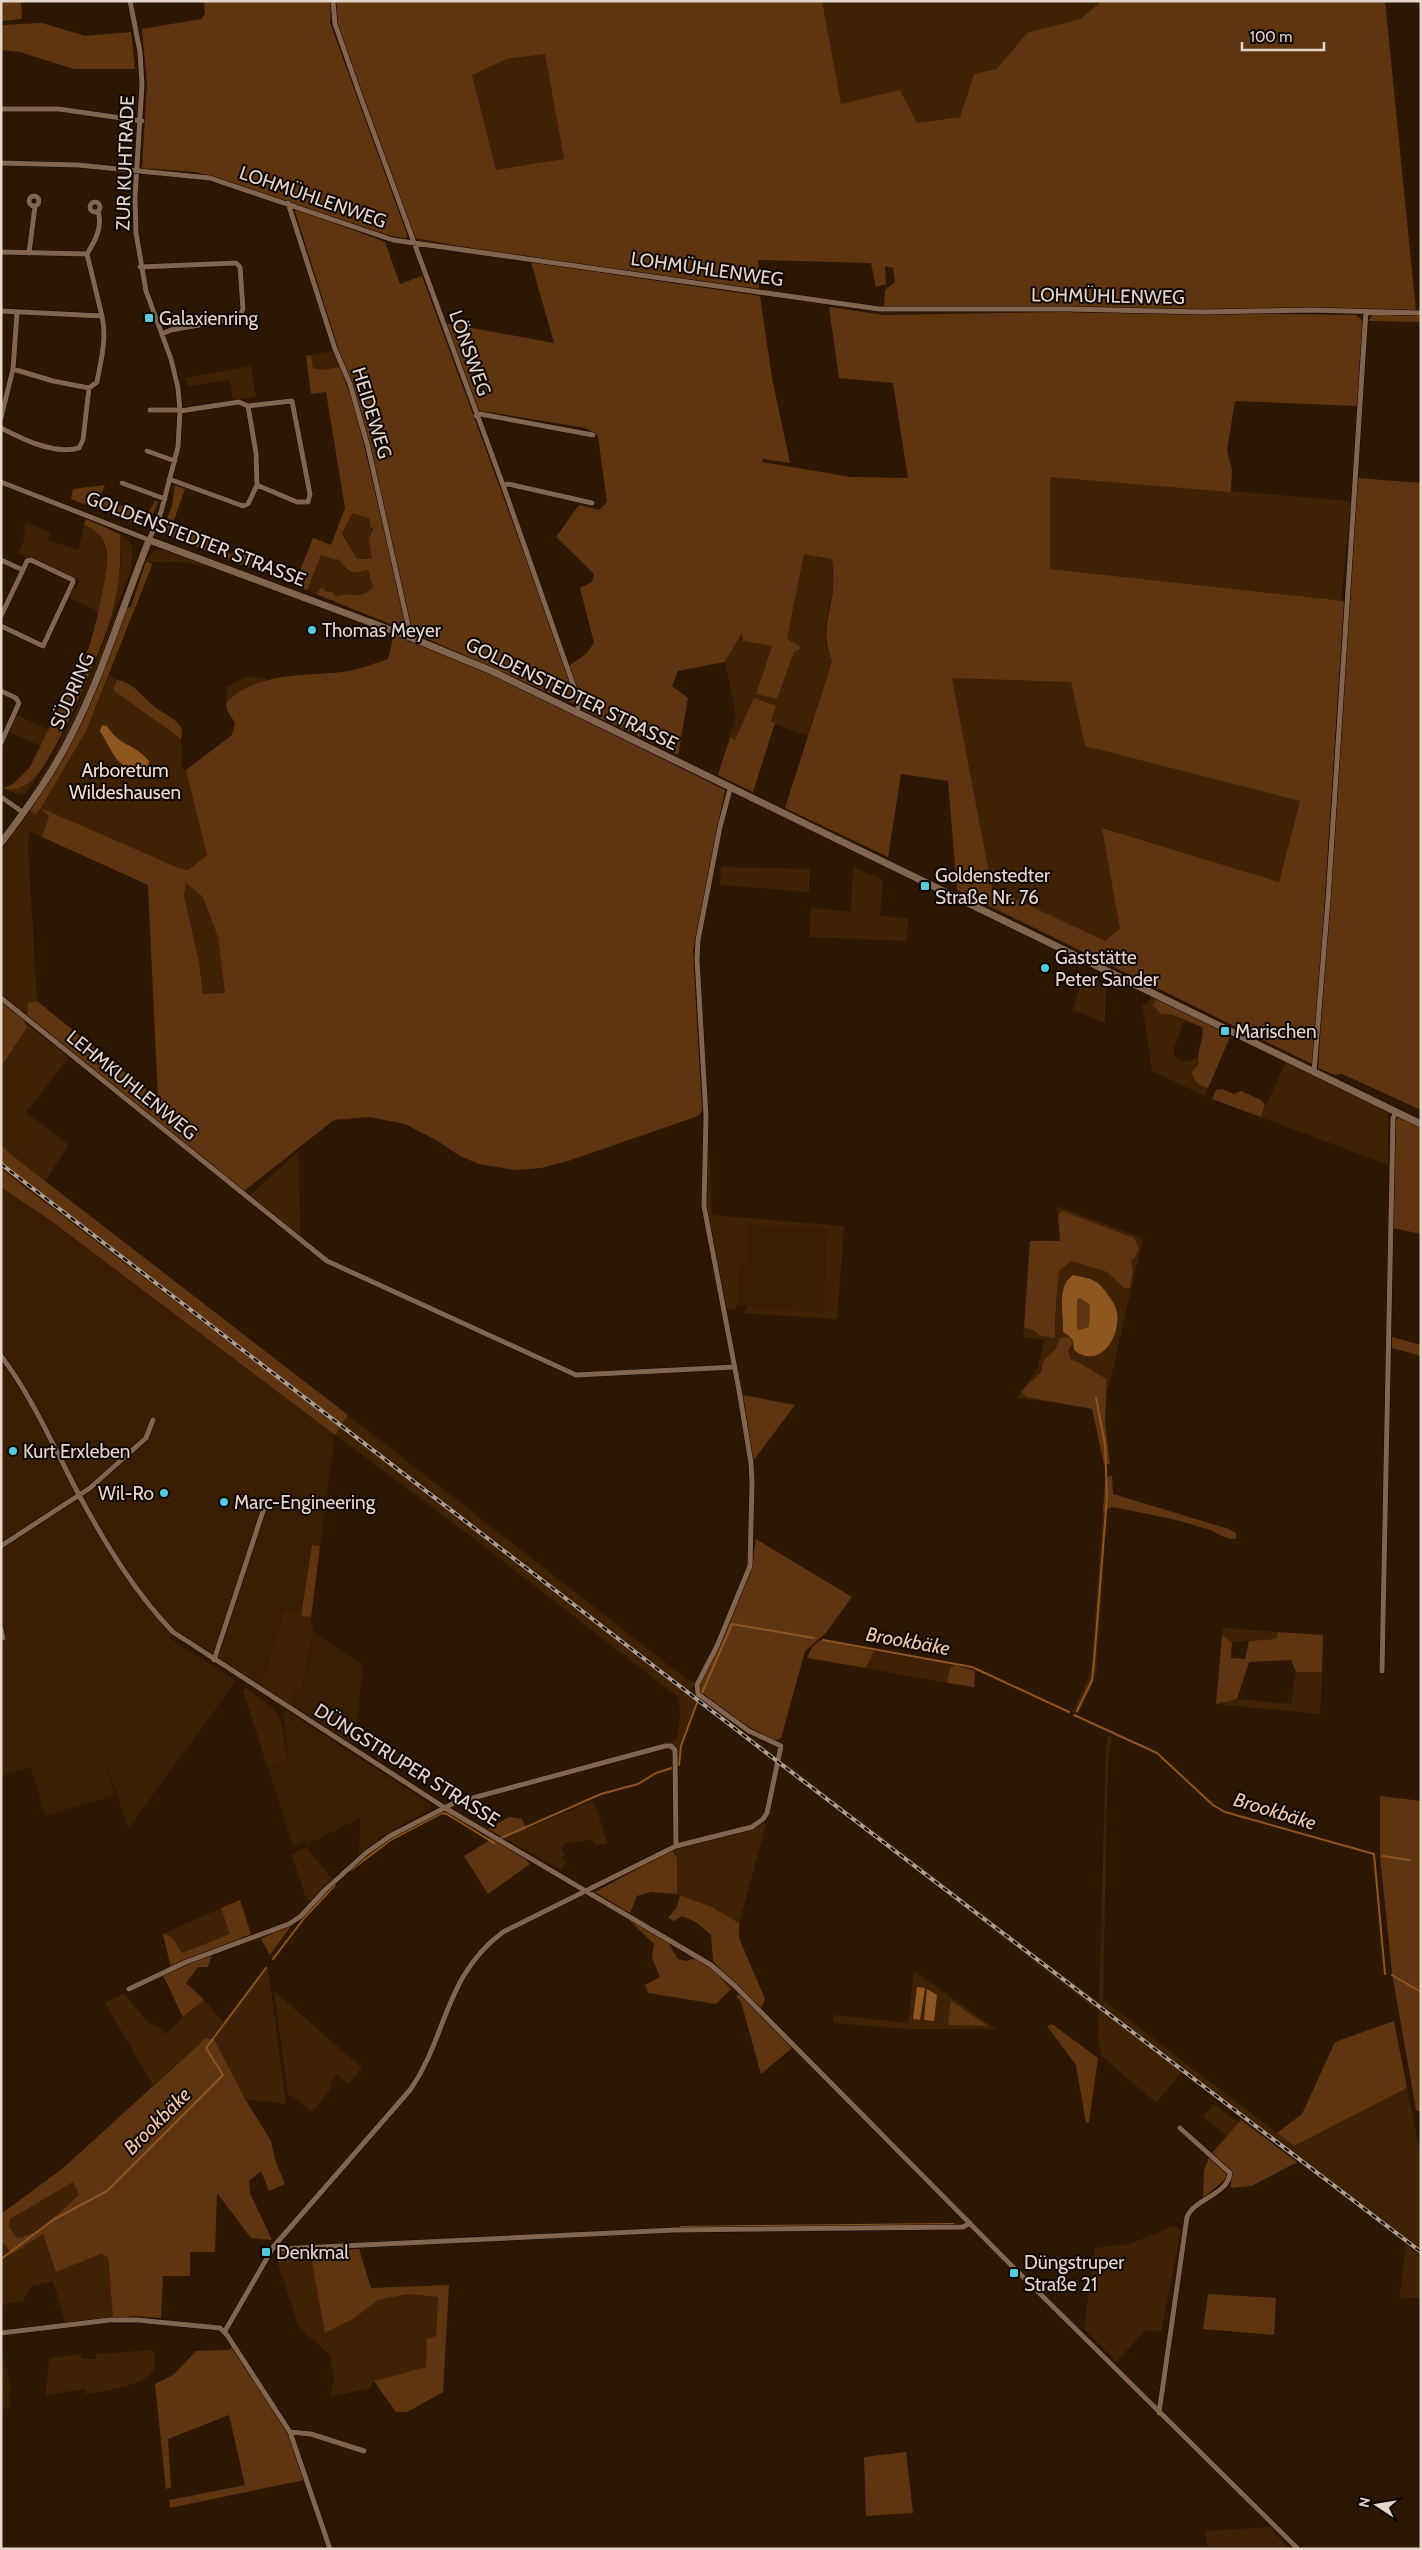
<svg xmlns="http://www.w3.org/2000/svg" width="1422" height="2550" viewBox="0 0 1422 2550" font-family="Cabin,sans-serif">
	<rect width="100%" height="100%" fill="#2d1703"/>
	<!-- built -->
	<path fill="#3a1e03" d="M1 1162 1421 2249V2253L35 1195 1 1169Z
		M1 1187 54 1223 335 1435 320 1546 312 1545 301 1616 284 1612 261 1687 177 1632 169 1638 236 1681 128 1829 101 1745 115 1795 45 1816 31 1767 1 1776Z
		M749 1225 828 1230 824 1314 738 1305 740 1261 747 1262Z
		M313 1632 363 1665 354 1745 292 1705 295 1690 303 1691Z
		M283 1709 431 1804 430 1810 387 1833 359 1856 360 1818 305 1846V1841L293 1846 267 1766 287 1758Z
		M1 2346 12 2392 8 2393 11 2408 1 2409Z"/>
	<!-- green -->
	<path fill="#3f2205" fill-rule="evenodd" d="M818 1H1121L1003 71 973 77 960 117 917 123 900 90 841 105Z
		M545 54 564 159 496 170 472 75 507 59Z
		M333 351 340 367 322 370 313 368 311 355Z
		M251 366 256 397 233 400 230 380 188 386 186 378Z
		M1050 476 1351 501 1341 601 1050 569Z
		M353 513 370 519C373 529 371 533 370 543 370 549 374 553 372 559H357L345 536 342 533Z
		M25 522 50 533 48 540 78 550 84 525C121 541 104 581 99 612L69 597 73 587 77 588 80 581 19 553 24 540Z
		M120 534C126 538 131 541 132 548 135 567 122 593 115 610 90 674 63 735 27 793L22 796 8 790 21 788 35 777 49 756 71 713 110 618 122 557Z
		M164 550 227 571 229 573C212 567 196 563 178 562 166 562 157 563 146 561L153 551Z
		M804 553 832 559 833 590 825 625 826 644 832 661 807 736 771 722 735 740 730 737 736 715 725 662 742 633 744 641 772 646 756 694 777 699 794 652 787 639Z
		M321 555 336 560 339 559 347 571 368 570 373 587C362 601 347 590 336 597L322 587 316 594 307 590Z
		M121 602V610C98 668 70 749 29 796L51 761 79 705Z
		M109 675 117 680 113 690 181 739 182 769 186 770 207 855 188 870 181 869 43 809 49 816 42 837 30 831 28 846 37 1001 28 1003 27 1015 1 993V850L30 811 36 814 41 808 86 731Z
		M248 676 267 679 232 697 226 703 227 687Z
		M952 678 1071 682 1085 746 1300 800 1279 882 1103 828 1120 930 1104 941 992 888Z
		M17 715 49 730 41 746 9 732Z
		M853 866 883 880 880 916 908 918 907 941 809 937 811 908 851 912Z
		M721 867 810 869 809 892 720 885Z
		M186 882 203 897 218 937 225 993 203 994 199 962 184 895Z
		M1083 975 1106 986 1105 1023 1073 1010Z
		M1151 996 1156 998 1170 1014 1189 1023H1183C1181 1032 1175 1040 1174 1049 1173 1065 1188 1063 1197 1057L1199 1063 1192 1072C1194 1082 1198 1085 1208 1088L1205 1096 1152 1071 1142 1004 1148 1003Z
		M28 1025 67 1056V1060L26 1112 69 1145 45 1181 8 1152 1 1144V1067Z
		M1286 1061 1388 1112V1165L1261 1117Z
		M708 1121 712 1215 844 1226 837 1319 744 1313 748 1306 824 1313 827 1230 749 1225 747 1262H740L738 1305 734 1310 727 1309 705 1197Z
		M299 1151 300 1238 249 1196Z
		M1057 1206 1143 1238 1108 1390 1107 1379C1094 1373 1083 1363 1070 1359L1068 1350H1055C1042 1362 1036 1381 1027 1397L1082 1406 1017 1398 1038 1368 1044 1340 1023 1337 1024 1327 1054 1338C1057 1331 1054 1329 1055 1323 1056 1306 1057 1288 1059 1271L1071 1261 1107 1272 1124 1287 1062 1211 1058 1215ZM1068 1279 1116 1329 1074 1341 1070 1336 1063 1332 1062 1295Z
		M348 1415 685 1678 692 1682 695 1680 697 1681 690 1691 342 1424Z
		M340 1427 697 1701 680 1746 679 1764 675 1747 664 1744 677 1739 680 1716 679 1698 476 1540 335 1435Z
		M1103 1513H1107L1096 1676 1078 1715 1073 1712 1091 1671Z
		M284 1611 311 1617 313 1632 302 1691 295 1690 292 1705 261 1687Z
		M1223 1628 1278 1632 1276 1639 1232 1642 1222 1636Z
		M874 1651 955 1665 950 1668 947 1683 866 1668Z
		M1296 1672H1322L1320 1714 1216 1704 1237 1699 1291 1704Z
		M246 1688C284 1715 281 1713 287 1759L267 1766 243 1690Z
		M1108 1735 1112 1738 1108 1760 1103 2000 1294 2146 1407 2088 1421 2158V2249L1099 2003 1106 1748Z
		M779 1764 1095 2004 1094 2008Z
		M594 1801 607 1843 597 1845 592 1840 565 1843 561 1849 565 1854 562 1859 566 1862 561 1870 504 1838Z
		M763 1822 766 1825 739 1923 712 1907 677 1894V1858L674 1850Z
		M306 1847 332 1879 312 1901 306 1899 292 1855Z
		M221 1908 231 1934 182 1953 172 1937 163 1934Z
		M268 1967 286 2104 245 2099 214 2039Z
		M914 1971 996 2029H906L833 2023 834 2015 908 2023Z
		M274 1991 362 2068 348 2084 337 2074 330 2084 332 2088 312 2112 292 2096 288 2095Z
		M124 1993 147 2022 158 2027 165 2034 204 2000 223 2022 211 2038H206L153 2085 105 2003Z
		M1099 2007 1184 2073 1179 2075 1156 2103 1102 2056 1098 2040Z
		M1213 2104 1239 2123 1229 2137 1203 2117Z
		M73 2182 79 2195C64 2208 36 2237 17 2238L9 2227 10 2219Z
		M1174 2226 1181 2230 1161 2332 1146 2330 1116 2362 1084 2329 1095 2248 1130 2244Z
		M43 2234 56 2272 101 2254 108 2257 113 2318 65 2322 53 2281 30 2287 23 2301 1 2305V2240L12 2254Z
		M1406 2244 1421 2256V2298H1402L1399 2302Z
		M275 2255 311 2256 356 2317 377 2300 409 2294 438 2297 436 2336 426 2367 374 2381 370 2388 330 2397 334 2380 330 2355 300 2329Z
		M153 2350C154 2355 156 2364 154 2369 147 2386 102 2391 86 2394L85 2389 46 2395 49 2358 81 2354 82 2359H96V2354Z
		M1269 2527 1290 2549H1208L1205 2531Z"/>
	<!-- forest -->
	<path fill="#5d3611" fill-rule="evenodd" d="M1 1H21L22 19 1 21Z
		M204 1H331L330 23 407 234 406 238 391 236 220 179 196 172 142 168 147 84 142 29 201 19 205 14Z
		M336 1H822L841 104 900 90 917 123 960 117 974 74 997 69 1027 33 1080 19 1102 1H1385L1416 311 884 307 885 290 895 282 893 268 885 266 886 284 876 287 871 263 758 260 759 289 485 251 415 238 338 27ZM545 54 564 159 496 170 472 75 507 59Z
		M42 23 85 36 131 32 135 69H74L20 52 1 50V25Z
		M294 208 385 242 400 284 422 276 577 697 574 704 412 632 369 447Z
		M531 262 760 296 772 378 790 463 763 459 762 462 851 477 908 478 893 383 839 378 829 307 884 315 1068 312 1356 315 1363 321 1358 406 1235 401 1227 450 1232 470 1231 492 1050 477V569L1344 601 1314 1065 957 890 948 781 901 774 888 857 785 808 832 661C821 632 829 619 833 591 834 581 833 569 832 559L804 554 787 639 802 648 794 652 777 699 756 694 772 646 743 641 742 633 725 662 678 671 672 686 688 698 678 755 583 710 581 698 569 666 587 653 594 643 580 588 592 582 594 574 556 537 579 505 599 510 607 502 598 436 586 428 476 410 445 323 554 343ZM952 678 1071 682 1085 746 1300 801 1279 882 1102 828 1120 929 1105 941 992 888Z
		M1373 315H1421V322L1368 321Z
		M311 355 313 368 322 370 340 367 355 408 407 625 405 628H400L316 594 322 587 326 591 333 592 336 597C346 590 361 602 373 587L368 570C351 574 348 573 339 559L336 560 321 555 307 590 294 585 313 538 331 545 345 508 326 392 311 394 306 356ZM353 513 370 519V526L373 529 369 540 372 559H357L342 533Z
		M1357 478 1421 483V1110L1342 1074 1335 1075 1318 1068Z
		M105 485 100 498 144 514 148 513 155 501H158C154 513 151 523 136 524L71 499 73 489Z
		M175 485 185 489 173 523 177 528 212 541 211 546 232 554 235 548 254 555 249 568 169 536 164 526 172 506Z
		M86 519 120 534C122 562 118 590 111 617 102 649 56 757 34 778 26 786 14 793 3 788L13 784 30 767 89 647C95 628 99 609 103 589 108 563 115 538 84 525Z
		M146 561 152 564 151 568 86 731 41 808 181 869 188 870 207 855 186 770 232 735 235 723 227 710 226 703C255 672 305 676 343 672 358 670 373 664 388 659L394 634 490 673 725 790 693 951 702 1111 698 1116 568 1161 541 1168 514 1170 479 1164 460 1156 436 1140 405 1124 369 1117 334 1120 244 1191 27 1015 28 1003 37 1001 158 1099 148 885 42 837 49 816 41 808 36 814 30 811 70 743 127 608 131 607ZM186 883 203 897 218 937 225 993 203 994 199 962 184 895Z
		M117 680C135 683 142 697 155 707 165 715 174 716 182 729L181 739 113 690Z
		M754 698 776 706 771 721 775 723 753 792 718 775 730 737 735 740Z
		M1156 998 1231 1035 1208 1088C1198 1085 1194 1082 1192 1072L1199 1063C1195 1052 1205 1040 1202 1027L1170 1014H1161L1153 1005Z
		M1 1002 24 1020 27 1027 1 1067Z
		M1222 1089 1234 1094 1241 1091 1261 1100 1265 1105 1261 1117 1212 1099 1216 1090Z
		M1398 1117 1421 1128V1234L1393 1228 1394 1125Z
		M1 1144 8 1152 45 1181 348 1415 342 1424 1 1162Z
		M1 1169 340 1427 335 1435 54 1223 1 1187Z
		M1062 1211 1134 1238 1139 1248 1136 1256 1131 1261 1133 1269 1130 1288H1124L1107 1272 1071 1261 1059 1271C1057 1288 1056 1306 1055 1323 1054 1329 1057 1331 1054 1338L1039 1335 1035 1331 1024 1327 1030 1241H1060L1058 1215Z
		M1080 1298 1090 1305 1089 1328 1079 1330 1077 1326V1300Z
		M1061 1337H1069L1073 1343 1068 1350 1070 1359C1083 1363 1094 1373 1107 1379L1105 1423 1110 1464H1104L1092 1409 1027 1397 1021 1392 1041 1372 1044 1360 1055 1350Z
		M1392 1337 1421 1345V1356L1392 1348Z
		M743 1395 795 1405 753 1461Z
		M1109 1476H1112L1113 1494 1229 1529 1236 1533V1539C1225 1540 1217 1532 1207 1529 1176 1519 1144 1513 1112 1507L1108 1508 1107 1513H1103L1105 1481Z
		M756 1539 852 1597 825 1634 805 1651 781 1738 775 1741 740 1722 700 1691V1686L751 1570Z
		M312 1545 320 1546 311 1617 301 1616Z
		M1278 1632 1323 1635 1322 1672H1296L1291 1660 1249 1662 1237 1699 1216 1704 1222 1636 1232 1642 1231 1658 1245 1659 1249 1641 1276 1639Z
		M820 1640 874 1651 866 1668 807 1658 812 1647Z
		M955 1665 975 1671 974 1687 947 1683 950 1668Z
		M1380 1796 1421 1801V2112L1416 2110 1392 1973 1380 1856Z
		M509 1817 522 1819 526 1829 504 1838 488 1829Z
		M490 1836 523 1857 530 1864 488 1894 464 1856 487 1842Z
		M672 1850 677 1858V1894L651 1892 637 1896 630 1913 595 1892Z
		M680 1895 712 1907 739 1923V1938L765 1999 761 2009 713 1961 711 1935 696 1922 682 1916 674 1921 668 1918 677 1907Z
		M240 1900 251 1934 171 1968 163 1934 172 1937 182 1953 230 1934 221 1908Z
		M627 1918 668 1942 678 1959 686 1961 697 1958 710 1966 731 1989 716 2004 648 1993 645 1985 660 1977 652 1958 654 1944Z
		M287 1925 291 1926 270 1955 261 1939Z
		M212 1954 208 1967H198L186 1983 204 2000 183 2017C175 2003 171 1988 162 1975L186 1963Z
		M739 1994 792 2048 761 2074 741 2002 736 1996Z
		M951 2001 988 2026 948 2025Z
		M1394 2021 1407 2088 1294 2146 1277 2133 1302 2114 1335 2042Z
		M1052 2024 1098 2058 1089 2122 1086 2123 1076 2065 1047 2026Z
		M206 2038 214 2039 245 2099 271 2141 275 2160 285 2184 269 2191 261 2171 249 2181 250 2193 272 2240 251 2238 217 2193 215 2252H190V2276H163L161 2318 135 2316 113 2318 108 2257 101 2254 56 2272 43 2234 12 2254 1 2240V2214L62 2169ZM73 2182 79 2195C64 2208 36 2237 17 2238L9 2227 10 2219Z
		M1241 2120 1297 2162 1252 2186 1231 2188V2172L1212 2153Z
		M1209 2158 1226 2172 1227 2178 1203 2198 1204 2170Z
		M359 2249 371 2288 449 2285 443 2392 407 2412H396L374 2381 426 2367 427 2339 436 2336 438 2297 409 2294 378 2300 356 2317 325 2333 311 2256 275 2255 278 2252Z
		M1208 2294 1276 2298 1274 2335 1203 2329Z
		M232 2347 288 2433 304 2480 170 2508 169 2500 245 2485 229 2415 168 2439 171 2488 166 2489 155 2384 173 2375 196 2351 229 2350Z
		M906 2452 913 2513 866 2516 864 2457Z"/>
	<!-- water -->
	<path fill="#8e5621" fill-rule="evenodd" d="M102 725 107 726C120 747 134 743 149 761L147 770C117 773 114 753 100 731Z
		M1073 1275C1082 1277 1092 1278 1099 1284 1104 1289 1112 1300 1115 1306 1125 1328 1103 1373 1074 1350 1074 1340 1072 1337 1063 1332 1064 1315 1056 1286 1073 1275ZM1080 1298 1090 1305 1089 1327 1079 1330 1077 1326V1300Z
		M917 1987 925 1988 920 2020 913 2019Z
		M927 1989 937 1995 934 2021 924 2020Z"/>
	<g fill="none" stroke-linecap="round" stroke-linejoin="round">
		<!-- stream -->
		<path stroke="#8e5621" stroke-width="2" d="M823 1640 972 1667 1069 1712
			M702 1693 732 1624 814 1638
			M1077 1711 1092 1680 1094 1662 1107 1497 1105 1444 1096 1398
			M1074 1715 1157 1753 1213 1805 1225 1812 1374 1854 1385 1974
			M679 1765 681 1746 697 1703
			M499 1839 601 1794 638 1784 656 1773 672 1768
			M1383 1856 1409 1860
			M351 1870 392 1839 442 1813 447 1814 494 1843
			M273 1959 305 1917 335 1885
			M1392 1975 1421 1992
			M681 2227 953 2224
			M1 2259 53 2220 107 2191 223 2075 206 2048 266 1968"/>
		<defs>
			<path id="street" d="M333 1 335 24 361 98 503 485 579 701 577 714
				M1 109H59L142 121
				M1 163 78 165 210 178 393 240 879 309H1067L1202 312 1311 310 1421 313
				M29 201a5 5 0 1 1 10 0a5 5 0 1 1-10 0Z
				M90 207a5 5 0 1 1 10 0a5 5 0 1 1-10 0Z
				M288 203 335 349 350 384 368 447 409 629 407 636
				M1 252 87 254C95 241 103 227 98 211
				M29 253 35 206
				M140 267 236 263 240 267 243 309 239 318 171 330 162 334
				M1 311 102 316 87 254
				M13 369 53 381 89 388 97 382C101 360 107 338 102 316
				M248 406 256 453 257 485
				M150 410H180
				M476 416 480 414 593 435
				M1 418 13 369 17 313
				M1 428C22 439 54 455 79 448L83 440 89 388
				M147 451 175 461
				M169 479 243 506 248 504 257 485 297 502H308L310 494 292 401 248 406 239 402 180 411
				M1 482 149 540 161 512 178 447 180 411 178 388 171 359 146 291 136 233 135 197 142 85 140 52 130 1
				M122 483 165 499
				M503 485 508 484 592 503
				M1 560 23 570 1 616
				M1 626 43 646 73 582V580L31 560 27 561 23 570
				M1 691 16 698 19 703 1 743
				M1 797 24 813
				M1 998 327 1261 576 1375 735 1367
				M1314 1072 1328 900 1366 311
				M1 1356C33 1398 54 1448 79 1495 105 1543 135 1593 173 1632L445 1808 711 1965 735 1986 1015 2269 1298 2549
				M1 1546 90 1488 146 1438 153 1420
				M1 1629 3 1638
				M214 1660 266 1502
				M1382 1671 1393 1118 1396 1112
				M129 1989 186 1962 289 1924 301 1916 325 1890 366 1853 390 1836 454 1803 665 1746H671L675 1750 676 1846
				M274 2246 278 2249 675 2230 963 2227 970 2223
				M225 2331 274 2246 410 2090C448 2035 444 1976 503 1932L676 1846 752 1827 763 1819 767 1813 781 1746 749 1731 698 1694 697 1685 717 1646 750 1566 752 1483 751 1463 739 1390 704 1206 706 1116 697 959 698 940 720 827 730 789
				M1 2333 110 2320H137L220 2328 227 2335 290 2432 330 2549
				M1159 2413 1187 2217C1195 2198 1228 2195 1230 2173L1180 2128
				M290 2432 311 2434 364 2451"/>
			<path id="secondary" d="M1 843C20 818 39 792 55 765 97 694 119 615 149 540L407 636 492 671 1421 1124"/>
		</defs>
		<!-- street casing -->
		<use href="#street" stroke="#150300" stroke-width="6"/>
		<!-- secondary casing -->
		<use href="#secondary" stroke="#150300" stroke-width="8"/>
		<!-- street -->
		<use href="#street" stroke="#81654f" stroke-width="5"/>
		<!-- secondary -->
		<use href="#secondary" stroke="#81654f" stroke-width="7"/>
		<defs>
			<path id="rail" d="M1 1164 777 1761 1421 2252"/>
		</defs>
		<!-- rail casing -->
		<use href="#rail" stroke="#b09e90" stroke-width="4"/>
		<!-- rail -->
		<use href="#rail" stroke="#0f0601" stroke-width="2" stroke-dasharray="5.5" stroke-linecap="butt"/>
	</g>
	<!-- markers -->
	<g fill="#54cade" stroke="#0f0601" stroke-width="2">
		<rect x="144" y="313" width="10" height="10" rx="2.5"/>
		<circle cx="312" cy="630" r="5"/>
		<rect x="920" y="881" width="10" height="10" rx="2.5"/>
		<circle cx="1045" cy="968" r="5"/>
		<rect x="1220" y="1026" width="10" height="10" rx="2.5"/>
		<circle cx="13" cy="1451" r="5"/>
		<circle cx="164" cy="1493" r="5"/>
		<circle cx="224" cy="1502" r="5"/>
		<rect x="261" y="2247" width="10" height="10" rx="2.5"/>
		<rect x="1009" y="2268" width="10" height="10" rx="2.5"/>
	</g>
	<g text-anchor="middle" dominant-baseline="central" stroke-width="4" stroke-linejoin="round" paint-order="stroke">
		<!-- street labels -->
		<g font-size="19" fill="#e6d6ca" stroke="#0f0601">
			<text transform="translate(125 163) rotate(-88)">ZUR KUHTRADE</text>
			<text transform="translate(313 197) rotate(19)">LOHMÜHLENWEG</text>
			<text transform="translate(707 269) rotate(8)">LOHMÜHLENWEG</text>
			<text transform="translate(1108 296) rotate(1)">LOHMÜHLENWEG</text>
			<text transform="translate(470 353) rotate(70)">LÖNSWEG</text>
			<text transform="translate(372 413) rotate(73)">HEIDEWEG</text>
			<text transform="translate(196 539) rotate(21)">GOLDENSTEDTER STRASSE</text>
			<text transform="translate(72 691) rotate(-66)">SÜDRING</text>
			<text transform="translate(572 694) rotate(26)">GOLDENSTEDTER STRASSE</text>
			<text transform="translate(132 1085) rotate(39)">LEHMKUHLENWEG</text>
			<text transform="translate(407 1765) rotate(32)">DÜNGSTRUPER STRASSE</text>
		</g>
		<!-- poi labels -->
		<g font-size="19" fill="#e6d6ca" stroke="#0f0601" text-anchor="start">
			<text x="159" y="318">Galaxienring</text>
			<text x="322" y="630">Thomas Meyer</text>
			<text x="935" y="875">Goldenstedter<tspan x="935" dy="22">Straße Nr. 76</tspan></text>
			<text x="1055" y="957">Gaststätte<tspan x="1055" dy="22">Peter Sander</tspan></text>
			<text x="1235" y="1031">Marischen</text>
			<text x="23" y="1451">Kurt Erxleben</text>
			<text x="154" y="1493" text-anchor="end">Wil-Ro</text>
			<text x="234" y="1502">Marc-Engineering</text>
			<text x="276" y="2252">Denkmal</text>
			<text x="1024" y="2262">Düngstruper<tspan x="1024" dy="22">Straße 21</tspan></text>
		</g>
		<!-- park labels -->
		<g font-size="19" fill="#f4dfcf" stroke="#0f0601">
			<text x="125" y="770">Arboretum<tspan x="125" dy="22">Wildeshausen</tspan></text>
		</g>
		<!-- water labels -->
		<g font-size="20" font-style="italic" fill="#f1c9aa" stroke="#0f0601">
			<text transform="translate(908 1641) rotate(10)">Brookbäke</text>
			<text transform="translate(1275 1811) rotate(17)">Brookbäke</text>
			<text transform="translate(157 2121) rotate(-45)">Brookbäke</text>
		</g>
	</g>
	<!-- border -->
	<rect width="1422" height="2550" fill="none" stroke="#e6d6ca" stroke-width="5"/>
	<!-- north arrow -->
	<g transform="translate(1377 2505) rotate(282)" stroke="#0f0601" stroke-width="4" paint-order="stroke">
	<path d="M0-4L9 19L0 12L-9 19Z" fill="#e6d6ca"/>
	<text y="-8" font-size="14" font-weight="bold" text-anchor="middle" fill="#e6d6ca">N</text>
	</g>
	<!-- scale -->
	<path d="M1242 42v8h82v-8" fill="none" stroke="#e6d6ca" stroke-width="2.5"/>
	<text x="1250" y="42" font-size="15" fill="#e6d6ca" stroke="#0f0601" stroke-width="4" paint-order="stroke">100 m</text>
</svg>
